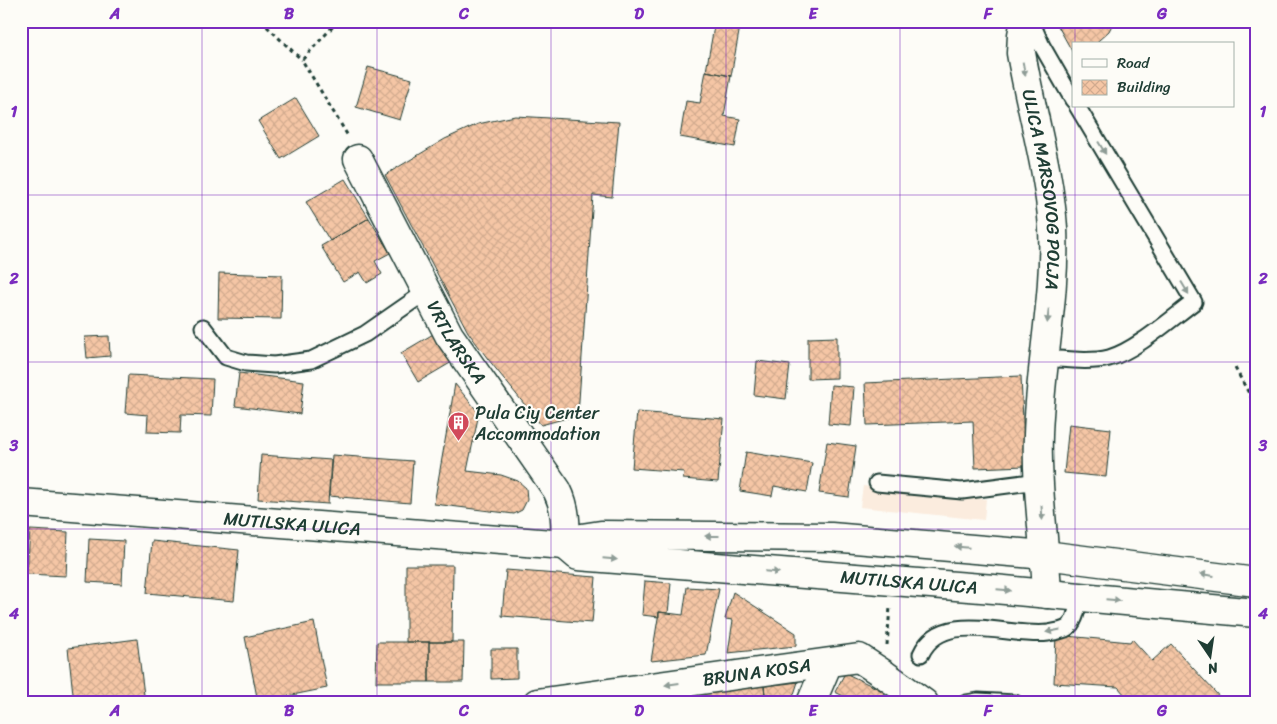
<svg xmlns="http://www.w3.org/2000/svg" width="1277" height="724" viewBox="0 0 1277 724" font-family="Sriracha,sans-serif">
	<defs>
		<pattern id="building-cross-hatch" width="8" height="8" patternUnits="userSpaceOnUse" patternTransform="scale(1.25)"><rect width="8" height="8" fill="#f5c6a5"/><path d="M0 0l8 8M0 8l8-8" fill="none" stroke="#d2ab8f"/></pattern>
	</defs>
	<rect width="100%" height="100%" fill="#fdfcf7"/>
	<filter id="ink" filterUnits="userSpaceOnUse"><feTurbulence type="fractalNoise" baseFrequency=".02" numOctaves="2"/><feDisplacementMap in="SourceGraphic" scale="10" xChannelSelector="R" yChannelSelector="G"/><feConvolveMatrix kernelMatrix="1 2 1 2 8 2 1 2 1" color-interpolation-filters="sRGB"/></filter>
	<g filter="url(#ink)">
		<!-- built -->
		<path fill="#fbecde" d="M863 486 986 499 984 520 860 507Z"/>
		<!-- building -->
		<path fill="url(#building-cross-hatch)" stroke="#1f3d34" d="M715 21H741L731 76 706 71Z
			M1065 21H1114L1109 31 1098 41 1100 44H1073V53L1058 26Z
			M368 67 412 79 400 120 356 107Z
			M706 71 731 76 724 116 740 119 735 147 680 137 686 101 700 103Z
			M296 98 319 136 281 159 258 121Z
			M515 116 619 122 612 197 593 195 578 415 541 425 488 359 468 332 385 175 445 139 478 124Z
			M345 179 369 218 330 241 306 202Z
			M369 218 390 253 375 261 382 274 367 283 360 272 343 282 321 246Z
			M219 273 282 275 281 319 218 318Z
			M435 333 452 362 418 382 401 353Z
			M109 336 110 356 87 358 85 337Z
			M837 337V378L808 379V338Z
			M757 361 790 365 786 399 754 395Z
			M239 373 304 381 300 414 235 406Z
			M128 375 213 379 211 416 181 415 180 433 147 432 148 415 125 413Z
			M1021 376 1025 466 975 468 973 421 867 425 865 383Z
			M455 384 479 413 467 471 501 475 518 481 526 488 527 500 522 510 514 514 434 504Z
			M831 385 854 387 851 426 828 424Z
			M637 412 724 419 718 482 683 479 684 472 632 468Z
			M1069 424 1111 429 1106 477 1064 473Z
			M827 442 856 446 849 497 819 493Z
			M746 452 812 463 807 492 774 486 772 496 740 491Z
			M261 455 331 460 328 504 258 499Z
			M332 455 413 461 410 503 329 496Z
			M30 530 68 532 66 576 27 574Z
			M89 539 124 541 122 584 87 582Z
			M152 541 239 550 234 601 147 593Z
			M406 565H453L452 642H406Z
			M506 570 596 577 592 623 502 616Z
			M645 581 671 583 668 613 659 612V617L642 615Z
			M687 587 719 589 706 655 651 661 659 612 683 615Z
			M733 592 796 633V646L728 653 733 620 725 619Z
			M314 622 327 688 258 702 245 637Z
			M1056 635 1130 642 1132 639 1152 661 1171 644 1225 703H1132L1118 687 1054 683Z
			M137 639 145 703H74L68 648Z
			M377 642H429V682H376Z
			M429 642H464L463 682H429Z
			M491 649H517V678L491 679Z
			M845 673 885 692 880 703H858L835 692Z
			M798 682 791 703H766L764 686Z
			M764 686 766 703H616Z"/>
		<g fill="none" stroke-linecap="round" stroke-linejoin="round">
			<defs>
				<path id="lane" d="M1031 21 1042 46 1073 100
					M203 327 226 357 246 363 274 365 311 360 365 334 427 291
					M1043 358C1064 359 1089 363 1109 358 1135 351 1171 319 1194 302L1077 106
					M877 483 962 491 1039 481
					M921 654C942 608 1009 638 1048 633 1054 632 1062 631 1067 628 1076 622 1077 607 1080 597
					M966 703 978 701 1015 703"/>
				<g id="street">
					<path id="s1" d="M1025 21 1022 35 1021 53C1031 111 1049 169 1053 228 1056 297 1040 366 1038 435 1036 488 1045 541 1047 594"/>
					<path id="s2" d="M358 159 449 335 557 490C566 508 566 524 565 545"/>
					<path id="s3" d="M537 703 859 658 885 675 924 703"/>
					<path d="M811 703 828 663"/>
				</g>
				<g id="secondary">
					<path id="s4" d="M21 503 565 545 575 539 601 535 831 537 1045 555 1256 582"/>
					<path id="s5" d="M565 545 578 556 994 589 1256 613"/>
				</g>
			</defs>
			<!-- lane casing -->
			<use href="#lane" stroke="#1f3d34" stroke-width="19"/>
			<!-- street casing -->
			<use href="#street" stroke="#1f3d34" stroke-width="31"/>
			<!-- secondary casing -->
			<use href="#secondary" stroke="#1f3d34" stroke-width="31"/>
			<!-- path -->
			<path stroke="#1f3d34" stroke-width="3" stroke-dasharray="4 4" stroke-linecap="butt" d="M261 21 302 60
				M338 21 302 60 348 136
				M1235 368 1256 406
				M887 645 890 607"/>
			<!-- lane -->
			<use href="#lane" stroke="#fdfcf7" stroke-width="15"/>
			<!-- street -->
			<use href="#street" stroke="#fdfcf7" stroke-width="28"/>
			<!-- secondary -->
			<use href="#secondary" stroke="#fdfcf7" stroke-width="28"/>
		</g>
		<!-- one-way arrows -->
		<defs><path id="oneway-solid" d="M-6-.8H1V-3.2L6.5 0L1 3.2V.8H-6Z" transform="scale(1.25)"/></defs>
		<g fill="#8e9c96">
			<use href="#oneway-solid" transform="translate(1024 69) rotate(80)"/>
			<use href="#oneway-solid" transform="translate(1102 148) rotate(59)"/>
			<use href="#oneway-solid" transform="translate(1185 288) rotate(59)"/>
			<use href="#oneway-solid" transform="translate(1048 316) rotate(96)"/>
			<use href="#oneway-solid" transform="translate(1042 513) rotate(86)"/>
			<use href="#oneway-solid" transform="translate(712 536) rotate(-180)"/>
			<use href="#oneway-solid" transform="translate(962 547) rotate(-175)"/>
			<use href="#oneway-solid" transform="translate(610 559) rotate(5)"/>
			<use href="#oneway-solid" transform="translate(772 572) rotate(5)"/>
			<use href="#oneway-solid" transform="translate(1207 575) rotate(-172)"/>
			<use href="#oneway-solid" transform="translate(1004 590) rotate(5)"/>
			<use href="#oneway-solid" transform="translate(1113 600) rotate(5)"/>
			<use href="#oneway-solid" transform="translate(1053 631) rotate(169)"/>
			<use href="#oneway-solid" transform="translate(672 684) rotate(172)"/>
		</g>
	</g>
	<!-- grid -->
	<path fill="none" stroke="#7b2cbf" stroke-width="1" stroke-opacity="0.55" d="M202 21V703M377 21V703M551 21V703M726 21V703M900 21V703M1075 21V44M1075 106V703M21 195H1256M21 362H1256M21 529H1256"/>
	<!-- icons -->
	<defs>
		<symbol id="building-pin" viewBox="-11 -11 22 30"><path d="M0 17L-7.5 6A9.5 9.5 0 1 1 7.5 6Z" fill="#d1495b" stroke="#fdfcf7"/><path d="M-4-6H4V6H1V3H-1V6H-4ZM-2.5-4.3h1.7v1.8h-1.7ZM.8-4.3h1.7v1.8H.8ZM-2.5-1h1.7V.8h-1.7ZM.8-1h1.7V.8H.8Z" fill="#fff"/></symbol>
	</defs>
	<g fill-rule="evenodd">
		<use href="#building-pin" x="446" y="410" width="25" height="34"/>
	</g>
	<g text-anchor="middle" dominant-baseline="central" stroke-width="4" stroke-linejoin="round" paint-order="stroke">
		<!-- street labels -->
		<g font-size="18" fill="#1f3d34" stroke="#fdfcf7">
			<text stroke="none"><textPath href="#s1" startOffset="171">ULICA MARSOVOG POLJA</textPath></text>
			<text stroke="none"><textPath href="#s2" startOffset="208">VRTLARSKA</textPath></text>
			<text stroke="none"><textPath href="#s4" startOffset="272">MUTILSKA ULICA</textPath></text>
			<text stroke="none"><textPath href="#s5" startOffset="349">MUTILSKA ULICA</textPath></text>
			<text stroke="none"><textPath href="#s3" startOffset="222">BRUNA KOSA</textPath></text>
		</g>
		<!-- poi labels -->
		<g font-size="18" fill="#1f3d34" stroke="#fdfcf7" text-anchor="start">
			<text x="475" y="413">Pula Ciy Center<tspan x="475" dy="21">Accommodation</tspan></text>
		</g>
	</g>
	<!-- margin -->
	<rect width="1277" height="724" fill="none" stroke="#fdfcf7" stroke-width="55"/>
	<!-- legend -->
	<rect x="1072" y="42" width="162" height="65" fill="#fdfcf7" stroke="#a4b0a9"/>
	<rect x="1082" y="59" width="25" height="8" fill="#fdfcf7" stroke="#a4b0a9"/>
	<text x="1117" y="68" font-size="15" fill="#1f3d34">Road</text>
	<rect x="1082" y="80" width="25" height="15" fill="url(#building-cross-hatch)" stroke="#a4b0a9"/>
	<text x="1117" y="92" font-size="15" fill="#1f3d34">Building</text>
	<!-- north arrow -->
	<g transform="translate(1210 656) rotate(167)" stroke="#fdfcf7" stroke-width="4" paint-order="stroke">
	<path d="M0-4L9 19L0 12L-9 19Z" fill="#1f3d34"/>
	<text y="-8" font-size="14" font-weight="bold" text-anchor="middle" fill="#1f3d34">N</text>
	</g>
	<rect x="28" y="28" width="1222" height="668" fill="none" stroke="#7b2cbf" stroke-width="2"/>
	<g font-size="16" text-anchor="middle" font-weight="bold" fill="#7b2cbf">
		<text x="115" y="19">A</text>
		<text x="289" y="19">B</text>
		<text x="464" y="19">C</text>
		<text x="639" y="19">D</text>
		<text x="813" y="19">E</text>
		<text x="988" y="19">F</text>
		<text x="1162" y="19">G</text>
		<text x="14" y="117">1</text>
		<text x="1263" y="117">1</text>
		<text x="14" y="284">2</text>
		<text x="1263" y="284">2</text>
		<text x="14" y="451">3</text>
		<text x="1263" y="451">3</text>
		<text x="14" y="619">4</text>
		<text x="1263" y="619">4</text>
		<text x="115" y="716">A</text>
		<text x="289" y="716">B</text>
		<text x="464" y="716">C</text>
		<text x="639" y="716">D</text>
		<text x="813" y="716">E</text>
		<text x="988" y="716">F</text>
		<text x="1162" y="716">G</text>
	</g>
</svg>
